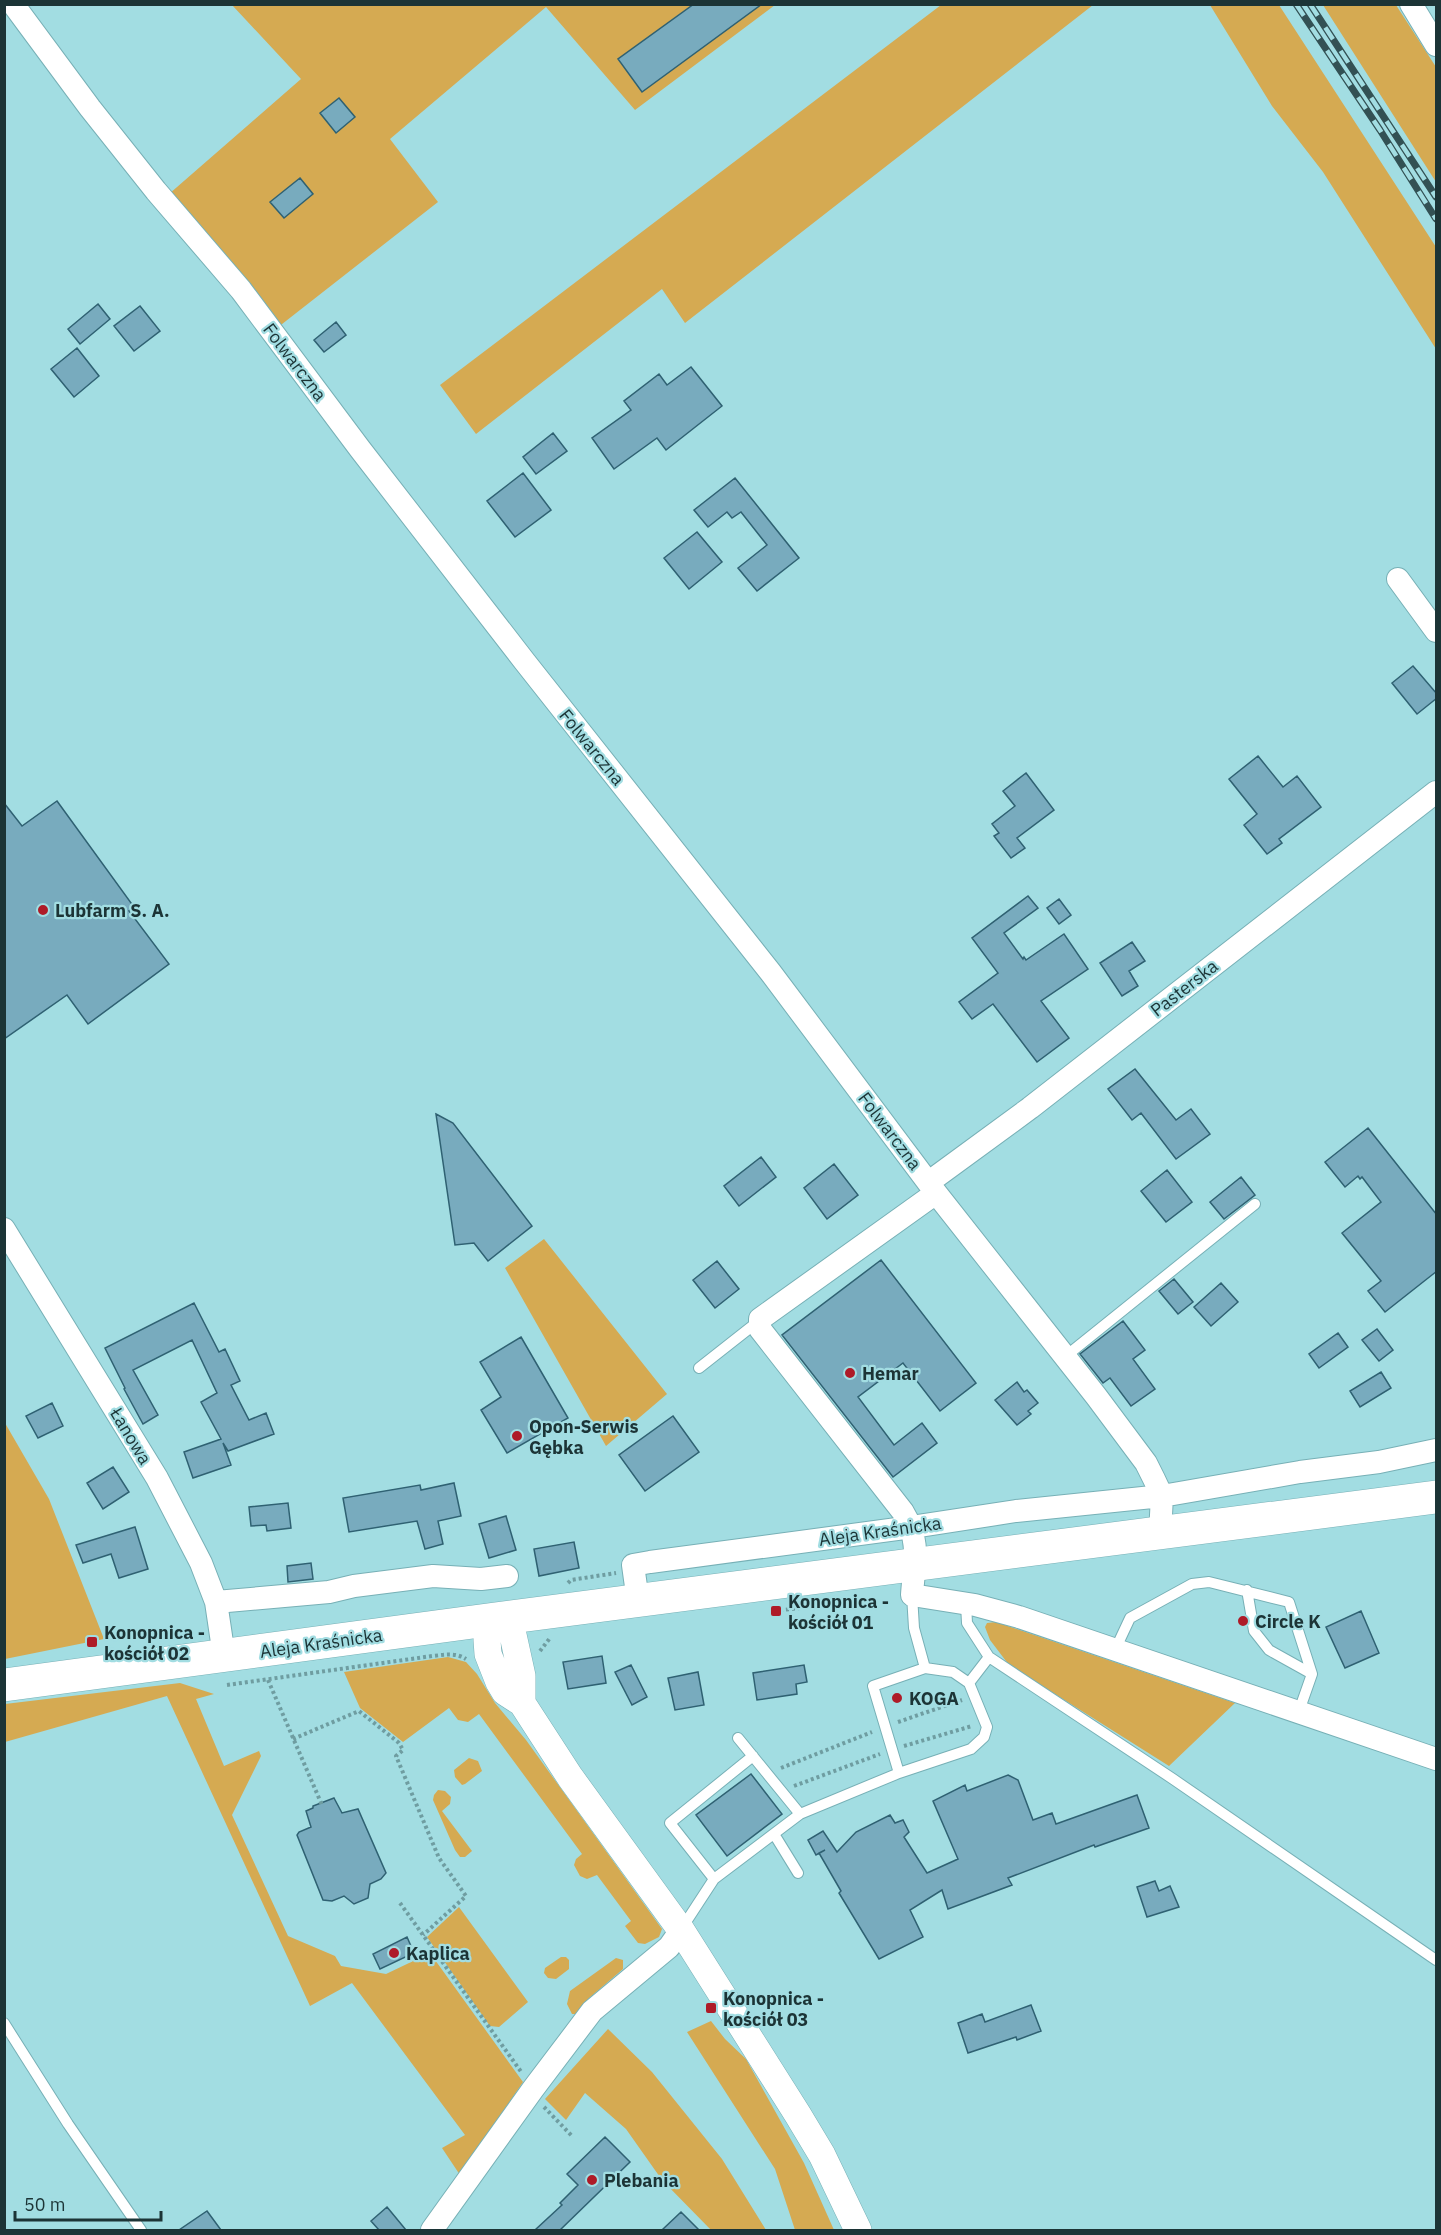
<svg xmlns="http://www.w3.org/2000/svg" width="1441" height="2235" viewBox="0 0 1441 2235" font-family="'IBM Plex Sans',sans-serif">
	<rect width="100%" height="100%" fill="#a2dde2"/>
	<!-- green -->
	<path fill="#d5aa52" d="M232 5H775L635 110 546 7 390 139 438 202 277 328 169 194 301 79Z
		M941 5H1093L685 323 662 289 476 434 440 385Z
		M1210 5H1279L1436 247V349L1323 172 1272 106Z
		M1323 5H1396L1436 67V182Z
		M544 1239 667 1394 606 1446 505 1268Z
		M5 1423 49 1499 104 1639 5 1659Z
		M996 1622 1235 1703 1169 1766 1009 1665 990 1640 985 1627 987 1623Z
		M448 1657 466 1662 477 1674 495 1703 526 1740 662 1929 659 1937 645 1944 638 1943 625 1926 631 1921 597 1875 587 1879 580 1876 574 1865 576 1859 582 1854 479 1714 468 1722 458 1720 449 1708 403 1742 360 1708 344 1672Z
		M180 1683 214 1694 196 1699 224 1766 259 1751 261 1756 232 1815 288 1936 335 1956 341 1966 386 1974 430 1953 523 2082 460 2175 442 2148 465 2135 352 1983 310 2006 167 1696 5 1742V1704Z
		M469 1758 478 1761 482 1771 465 1784 462 1785 455 1777 454 1770Z
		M438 1790 445 1791 451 1797 450 1804 442 1811 472 1851 465 1857H460L455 1850 433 1800 434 1795Z
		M459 1907 528 2002 499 2027 490 2026 427 1937Z
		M561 1957H566L569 1960V1969L556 1979 548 1978 544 1973 545 1968Z
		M616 1958 623 1960V1969L588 1999 575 2014H572L567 2004 570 1991Z
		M711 2021 725 2039 746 2059 804 2163 834 2230H795L775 2169 687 2032Z
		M608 2029 652 2072 722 2159 766 2230H711L662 2180 626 2129 585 2093 566 2120 545 2099Z"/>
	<!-- building -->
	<path fill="#78abbe" stroke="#2f6172" stroke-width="1.5" d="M694 4H762L642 92 618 59Z
		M339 98 355 117 336 133 320 113Z
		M300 178 313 194 284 218 270 202Z
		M98 304 110 319 80 344 68 329Z
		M140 306 160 331 134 351 114 326Z
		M336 322 346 335 324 352 314 340Z
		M77 348 99 376 74 397 51 369Z
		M691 367 722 406 666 450 657 438 614 469 592 438 631 410 624 401 659 374 667 385Z
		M553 433 567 451 536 474 523 457Z
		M523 473 551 510 515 537 487 501Z
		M735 478 799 558 757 591 738 568 767 545 741 512 732 518 727 512 708 527 694 510Z
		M697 532 722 562 689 589 664 558Z
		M1413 666 1437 694V698L1417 714 1392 683Z
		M1258 756 1283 787 1297 776 1321 807 1279 839 1282 843 1267 854 1244 825 1257 814 1229 779Z
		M1026 773 1054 810 1017 838 1025 848 1011 858 994 836 999 833 992 824 1015 806 1003 791Z
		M57 801 134 907 129 911 169 964 88 1024 67 995 4 1039V803L22 826Z
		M1028 896 1038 908 1004 933 1023 959 1024 957 1026 960 1064 934 1088 969 1041 1001 1069 1038 1037 1062 993 1004 972 1019 959 1002 998 973 972 938Z
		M1059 899 1071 915 1059 924 1047 908Z
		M1132 942 1145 961 1129 971 1138 986 1122 996 1100 963Z
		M1135 1069 1176 1120 1191 1109 1210 1134 1176 1159 1141 1113 1132 1120 1108 1089Z
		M436 1114 453 1123 532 1226 488 1261 474 1243 455 1245Z
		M1368 1128 1437 1215V1271L1385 1312 1368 1291 1381 1281 1342 1233 1381 1202 1362 1177 1360 1179 1358 1176 1345 1187 1325 1162Z
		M761 1157 776 1177 739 1206 724 1186Z
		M834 1164 858 1195 827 1219 804 1188Z
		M1167 1170 1192 1202 1166 1222 1141 1191Z
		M1241 1177 1255 1195 1224 1219 1210 1202Z
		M881 1260 976 1383 940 1411 903 1363 858 1397 894 1445 922 1423 937 1443 893 1477 782 1335Z
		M717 1261 739 1289 715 1308 693 1280Z
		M1174 1279 1193 1302 1178 1314 1159 1291Z
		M1221 1283 1238 1302 1211 1326 1194 1307Z
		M194 1303 219 1352 225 1349 240 1381 231 1385 249 1420 266 1413 274 1434 228 1451 223 1443 231 1465 193 1478 184 1452 221 1439 201 1402 217 1393 192 1340 133 1370 158 1415 143 1424 124 1389 125 1388 105 1348Z
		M1123 1321 1145 1350 1133 1359 1155 1389 1131 1406 1110 1378 1103 1383 1080 1354Z
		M1377 1329 1393 1350 1379 1361 1362 1340Z
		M1338 1333 1348 1347 1319 1368 1309 1354Z
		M521 1337 568 1418 507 1453 481 1410 501 1397 480 1362Z
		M1381 1372 1391 1388 1360 1407 1350 1391Z
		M1017 1382 1024 1392 1027 1390 1038 1403 1028 1411 1031 1414 1017 1425 995 1400Z
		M52 1403 63 1426 38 1438 26 1416Z
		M673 1416 699 1452 645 1491 619 1455Z
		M113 1467 129 1492 103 1509 87 1483Z
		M454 1483 461 1516 438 1521 443 1544 425 1549 417 1521 349 1532 343 1498 420 1485 421 1490Z
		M288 1503 291 1528 267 1531 266 1525 251 1526 249 1507Z
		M506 1516 516 1550 489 1558 479 1524Z
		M135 1527 148 1569 119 1578 111 1554 83 1563 76 1545Z
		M574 1542 579 1568 539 1576 534 1549Z
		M311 1563 313 1579 288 1582 287 1566Z
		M1361 1611 1379 1653 1345 1668 1326 1627Z
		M602 1656 606 1683 568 1689 563 1662Z
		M631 1665 647 1697 632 1705 615 1672Z
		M804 1665 807 1682 796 1684 797 1694 757 1700 753 1673Z
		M698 1672 704 1705 675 1710 668 1678Z
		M751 1774 782 1814 727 1856 696 1815Z
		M1008 1775 1018 1780 1033 1820 1052 1813 1056 1824 1137 1795 1149 1828 1095 1847 1094 1845 1008 1878 1012 1885 948 1909 942 1890 910 1910 923 1937 879 1959 839 1893 841 1891 819 1853 825 1850 816 1855 808 1840 823 1831 837 1852 856 1832 890 1815 895 1823 903 1820 909 1832 904 1837 927 1873 958 1859 933 1801 965 1785 967 1791Z
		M334 1798 342 1813 358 1809 386 1873 381 1879 370 1884 368 1898 354 1904 344 1896 332 1901 323 1900 297 1835 299 1832 311 1827 306 1811 313 1808V1806Z
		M1155 1881 1159 1891 1170 1886 1179 1907 1147 1917 1137 1887Z
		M407 1937 414 1953 380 1969 373 1954Z
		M1031 2005 1041 2031 1017 2040 1016 2037 968 2053 958 2023 982 2014 985 2022Z
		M605 2137 630 2162 560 2230H535L562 2205 560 2203 578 2185 567 2174Z
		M387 2207 406 2230H379L371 2221Z
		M207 2211 221 2230H179Z
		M681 2212 699 2230H662Z"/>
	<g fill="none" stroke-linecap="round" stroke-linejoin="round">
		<defs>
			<path id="service" d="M1066 1356 1255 1204
				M699 1368 760 1320
				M1247 1590 1254 1631 1269 1650 1312 1674
				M912 1595 914 1628 925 1668
				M966 1604 967 1623 989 1657 1173 1779 1436 1960
				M1115 1650 1130 1618 1192 1584 1209 1582 1289 1602 1312 1674 1299 1711
				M969 1683 989 1657
				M738 1738 800 1814
				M774 1834 798 1873
				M714 1879 670 1823 753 1756
				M682 1928 714 1879 800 1814 899 1773 971 1749 984 1737 987 1727 969 1683 953 1672 925 1668 873 1686 899 1773
				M4 2023 68 2124 141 2230"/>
			<path id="minor" d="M13 4 90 108 156 191 241 290 360 449 525 662 771 973 936 1193 1096 1396 1146 1463 1154 1479 1162 1496 1160 1534
				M1411 4 1436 45
				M1398 579 1436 631
				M929 1182 1030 1108 1436 792
				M936 1193 760 1319V1329L903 1512C921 1541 914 1563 912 1595L975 1605 1019 1617 1436 1759
				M4 1229 157 1478 201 1563 216 1602 224 1656
				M638 1601 633 1565 650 1562 912 1527 1016 1511 1162 1496 1300 1472 1379 1462 1436 1450
				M216 1602 329 1592 354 1586 433 1576 481 1579 507 1576
				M432 2230 533 2089 592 2011 669 1947 681 1930"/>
			<path id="tertiary" d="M522 1703V1676L513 1635 495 1619 487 1640 488 1654 499 1682 505 1692 522 1703 570 1777 681 1930 798 2115 822 2155 858 2230"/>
			<path id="primary" d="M4 1685 495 1619 1436 1497"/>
		</defs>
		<!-- service casing -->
		<use href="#service" stroke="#77b0b6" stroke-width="12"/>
		<!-- minor casing -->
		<use href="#minor" stroke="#77b0b6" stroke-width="24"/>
		<!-- tertiary casing -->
		<use href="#tertiary" stroke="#77b0b6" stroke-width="28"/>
		<!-- primary casing -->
		<use href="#primary" stroke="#77b0b6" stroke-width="34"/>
		<!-- path -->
		<path stroke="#6f9da1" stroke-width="4" stroke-dasharray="3 3" stroke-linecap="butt" d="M568 1583 571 1580 616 1573
			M774 1611 800 1608
			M540 1651 550 1638
			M268 1680 322 1805
			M227 1685 432 1656C444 1655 455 1652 466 1659
			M898 1722 962 1700
			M293 1739 359 1711 399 1743 403 1750 396 1756 439 1858 466 1896 423 1935
			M904 1746 972 1726
			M781 1768 872 1732
			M794 1786 880 1754
			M400 1903 522 2073
			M544 2107 572 2136"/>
		<!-- service -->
		<use href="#service" stroke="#fff" stroke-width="10"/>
		<!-- minor -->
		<use href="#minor" stroke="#fff" stroke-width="22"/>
		<!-- tertiary -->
		<use href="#tertiary" stroke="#fff" stroke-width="27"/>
		<!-- primary -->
		<use href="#primary" stroke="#fff" stroke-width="33"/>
		<defs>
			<path id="rail" d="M1296 4 1380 130 1436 219
				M1310 4 1436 197"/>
		</defs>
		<!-- rail casing -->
		<use href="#rail" stroke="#335154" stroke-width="7"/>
		<!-- rail -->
		<use href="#rail" stroke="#a2dde2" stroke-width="4.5" stroke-dasharray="14" stroke-linecap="butt"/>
	</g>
	<!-- markers -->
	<g fill="#ae1b28" stroke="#a2dde2" stroke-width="2">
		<circle cx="43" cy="910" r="6"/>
		<circle cx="850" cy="1373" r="6"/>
		<circle cx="517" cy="1436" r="6"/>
		<rect x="770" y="1605" width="12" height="12" rx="3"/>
		<circle cx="1243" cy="1621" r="6"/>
		<rect x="86" y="1636" width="12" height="12" rx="3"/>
		<circle cx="897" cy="1698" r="6"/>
		<circle cx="394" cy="1953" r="6"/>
		<rect x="705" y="2002" width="12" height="12" rx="3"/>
		<circle cx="592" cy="2180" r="6"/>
	</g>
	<g text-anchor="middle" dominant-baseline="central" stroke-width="4.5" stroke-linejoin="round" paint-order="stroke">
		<!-- street labels -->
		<g font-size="18" fill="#1c3436" stroke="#a2dde2">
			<text transform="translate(295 362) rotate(53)">Folwarczna</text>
			<text transform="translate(592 747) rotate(51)">Folwarczna</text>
			<text transform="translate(1184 988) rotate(-38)">Pasterska</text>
			<text transform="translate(890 1131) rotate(53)">Folwarczna</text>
			<text transform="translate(131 1436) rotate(59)">Łanowa</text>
			<text transform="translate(880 1531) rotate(-8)">Aleja Kraśnicka</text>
			<text transform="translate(321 1643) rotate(-8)">Aleja Kraśnicka</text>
		</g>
		<!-- poi labels -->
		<g font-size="18" font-weight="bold" fill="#1c3436" stroke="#a2dde2" text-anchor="start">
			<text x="55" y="910">Lubfarm S. A.</text>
			<text x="862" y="1373">Hemar</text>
			<text x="529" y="1426">Opon-Serwis<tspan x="529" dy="21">Gębka</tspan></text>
			<text x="788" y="1601">Konopnica -<tspan x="788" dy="21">kościół 01</tspan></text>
			<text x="1255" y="1621">Circle K</text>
			<text x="104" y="1632">Konopnica -<tspan x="104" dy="21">kościół 02</tspan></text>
			<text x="909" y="1698">KOGA</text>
			<text x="406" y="1953">Kaplica</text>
			<text x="723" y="1998">Konopnica -<tspan x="723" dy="21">kościół 03</tspan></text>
			<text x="604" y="2180">Plebania</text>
		</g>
	</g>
	<!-- border -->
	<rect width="1441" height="2235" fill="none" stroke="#1c3436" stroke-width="12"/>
	<!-- scale -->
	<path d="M15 2211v9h146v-9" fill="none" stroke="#1c3436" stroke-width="3"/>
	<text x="24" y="2211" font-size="18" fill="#1c3436" stroke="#a2dde2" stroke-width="4.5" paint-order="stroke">50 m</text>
</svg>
